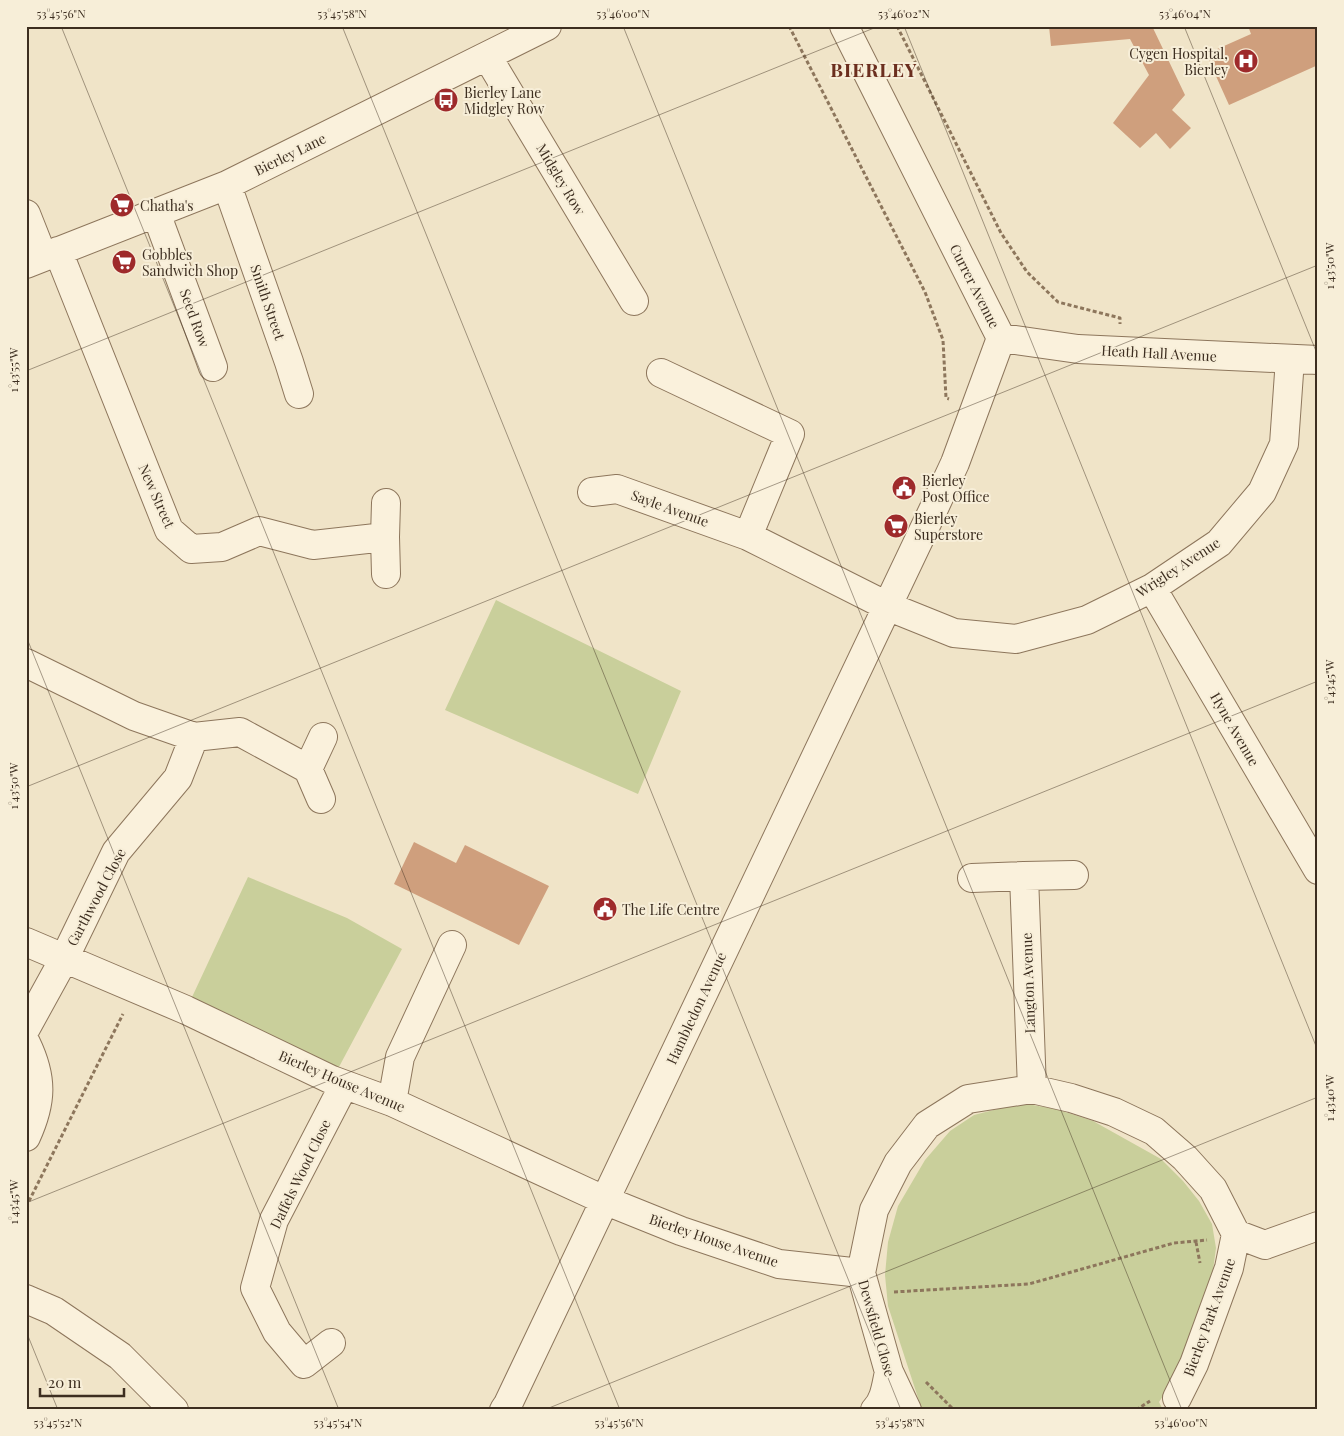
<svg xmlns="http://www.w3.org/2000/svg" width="1344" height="1436" viewBox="0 0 1344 1436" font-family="'Playfair Display',serif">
	<rect width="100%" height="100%" fill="#f0e4c8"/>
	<!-- green -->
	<path fill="#c9cf9b" d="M496 600 681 691 638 794 445 710Z
		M248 877 347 918 402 949 332 1080 186 1010Z
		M1021 1103 1056 1109 1093 1121 1161 1159 1183 1181 1199 1201 1212 1224 1216 1248 1208 1307 1185 1363 1159 1402 1163 1410H922L888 1306 885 1275 888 1242 898 1206 925 1160 950 1131 974 1115Z"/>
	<!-- building -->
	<path fill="#cf9f7d" d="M1049 26H1152L1185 95 1172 110 1191 128 1170 149 1156 133 1140 148 1113 123 1149 75 1130 39 1051 46Z
		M1248 26H1318V65L1229 105 1206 54 1251 34Z
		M414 842 456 863 465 845 549 886 519 945 394 884Z"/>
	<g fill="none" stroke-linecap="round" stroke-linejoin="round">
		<defs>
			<path id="minor" d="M487 56 634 301
				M227 185 289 362 299 394
				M156 213 213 367
				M26 214 43 257
				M58 251 169 530 191 549 222 547 259 531 313 545 385 537 386 503
				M26 264 227 185 547 26
				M1001 338 1078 349 1318 360
				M661 373 790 434 748 536
				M592 492 617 489 748 536 887 606 954 633 1016 639 1087 620 1152 588 1219 543 1262 492 1284 444 1290 359
				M385 537 386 574
				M1152 588 1318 870
				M26 663 134 716 194 737 178 778 116 852 64 959 26 1028
				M194 737 240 732 308 769 323 737
				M308 769 321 799
				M972 878 1024 876
				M26 942 186 1010 332 1080 392 1102 604 1200 681 1231 779 1264 861 1273 874 1210 898 1163 927 1125 968 1099 1032 1089 1071 1098 1114 1112 1154 1131 1185 1158 1213 1189 1236 1234 1265 1245 1318 1226
				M26 1043C43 1078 42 1102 26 1137
				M1032 1089 1024 876 1074 875
				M392 1102 400 1057 452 945
				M861 1273 889 1372 907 1410
				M26 1299 54 1311 120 1356 174 1410
				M331 1343 304 1364 277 1332 255 1288 274 1220 344 1085
				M1177 1398 1194 1364 1229 1268 1236 1234
				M504 1410 508 1404 935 506 955 463 1001 338 844 26
				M875 1410C885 1400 886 1385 889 1372"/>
		</defs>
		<!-- minor casing -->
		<use href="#minor" stroke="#8d765c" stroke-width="30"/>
		<!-- path -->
		<path stroke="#8d765c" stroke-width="3" stroke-dasharray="4 2.5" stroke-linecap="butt" d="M789 26 925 292 943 340 946 398 949 399
			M897 26 1001 233 1027 272 1058 302 1120 318V324
			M26 1207 123 1014
			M1196 1242 1200 1263
			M894 1292 1029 1284 1174 1243 1207 1240
			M926 1382 954 1410
			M1136 1410 1150 1401"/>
		<!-- minor -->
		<use href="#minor" stroke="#faf1dc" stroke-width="28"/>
	</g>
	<!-- ticks -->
	<path fill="none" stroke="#3d2e20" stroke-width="1" stroke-opacity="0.45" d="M61 26 620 1410M342 26 901 1410M623 26 1182 1410M904 26 1318 1051M1184 26 1318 356M26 371 879 26M26 636 339 1410M26 787 1318 265M26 1203 1318 681M26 1331 58 1410M544 1410 1318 1097"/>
	<!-- icons -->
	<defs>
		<symbol id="hospital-disc" viewBox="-11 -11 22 22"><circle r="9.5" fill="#9e2a2b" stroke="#f7eed8"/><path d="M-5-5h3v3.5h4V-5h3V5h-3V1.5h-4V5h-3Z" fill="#fff"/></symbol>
		<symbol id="bus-disc" viewBox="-11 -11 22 22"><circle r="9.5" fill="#9e2a2b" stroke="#f7eed8"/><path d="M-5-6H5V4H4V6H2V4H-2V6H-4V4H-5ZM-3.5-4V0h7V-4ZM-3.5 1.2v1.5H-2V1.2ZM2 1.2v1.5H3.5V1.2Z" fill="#fff"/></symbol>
		<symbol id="supermarket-disc" viewBox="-11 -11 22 22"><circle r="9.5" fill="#9e2a2b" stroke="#f7eed8"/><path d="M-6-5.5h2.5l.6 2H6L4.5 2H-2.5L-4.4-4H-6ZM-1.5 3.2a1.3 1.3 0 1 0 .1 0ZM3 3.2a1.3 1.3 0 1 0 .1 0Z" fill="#fff"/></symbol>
		<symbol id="civic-disc" viewBox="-11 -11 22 22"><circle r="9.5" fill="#9e2a2b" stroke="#f7eed8"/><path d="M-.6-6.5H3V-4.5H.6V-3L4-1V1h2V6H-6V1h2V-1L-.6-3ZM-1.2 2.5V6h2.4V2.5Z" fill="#fff"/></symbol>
	</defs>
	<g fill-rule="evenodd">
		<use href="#hospital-disc" x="1232" y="47" width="28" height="28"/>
		<use href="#bus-disc" x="432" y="86" width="28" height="28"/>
		<use href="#supermarket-disc" x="108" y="191" width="28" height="28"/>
		<use href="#supermarket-disc" x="110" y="248" width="28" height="28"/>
		<use href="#civic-disc" x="890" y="474" width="28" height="28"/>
		<use href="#supermarket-disc" x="882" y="512" width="28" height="28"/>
		<use href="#civic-disc" x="591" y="895" width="28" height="28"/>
	</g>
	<g text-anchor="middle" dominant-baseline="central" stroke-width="4" stroke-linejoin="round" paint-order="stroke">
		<!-- poi labels -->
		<g font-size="14" fill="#3d2e20" stroke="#f7eed8" text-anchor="start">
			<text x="1228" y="53" text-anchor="end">Cygen Hospital,<tspan x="1228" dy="16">Bierley</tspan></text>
			<text x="464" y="92">Bierley Lane<tspan x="464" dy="16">Midgley Row</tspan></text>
			<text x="140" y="205">Chatha's</text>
			<text x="142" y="254">Gobbles<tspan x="142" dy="16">Sandwich Shop</tspan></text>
			<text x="922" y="480">Bierley<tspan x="922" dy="16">Post Office</tspan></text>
			<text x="914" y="518">Bierley<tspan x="914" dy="16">Superstore</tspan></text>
			<text x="622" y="909">The Life Centre</text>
		</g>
		<!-- street labels -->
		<g font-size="14" fill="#3d2e20" stroke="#f7eed8">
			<text transform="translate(290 154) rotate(-26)">Bierley Lane</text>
			<text transform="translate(561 179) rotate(59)">Midgley Row</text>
			<text transform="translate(975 286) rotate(63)">Currer Avenue</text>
			<text transform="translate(268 302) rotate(71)">Smith Street</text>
			<text transform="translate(195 318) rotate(70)">Seed Row</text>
			<text transform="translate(1159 353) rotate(3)">Heath Hall Avenue</text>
			<text transform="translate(157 496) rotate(66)">New Street</text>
			<text transform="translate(670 508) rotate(20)">Sayle Avenue</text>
			<text transform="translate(1178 567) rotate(-33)">Wrigley Avenue</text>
			<text transform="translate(1235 729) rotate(60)">Hyne Avenue</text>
			<text transform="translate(96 897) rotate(-62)">Garthwood Close</text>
			<text transform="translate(1028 983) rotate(-92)">Langton Avenue</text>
			<text transform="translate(696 1008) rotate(-65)">Hambledon Avenue</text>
			<text transform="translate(342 1081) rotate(23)">Bierley House Avenue</text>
			<text transform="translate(300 1174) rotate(-64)">Daffels Wood Close</text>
			<text transform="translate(714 1240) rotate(19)">Bierley House Avenue</text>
			<text transform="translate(1209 1317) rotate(-70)">Bierley Park Avenue</text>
			<text transform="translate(877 1328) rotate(74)">Dewsfield Close</text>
		</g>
		<!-- district labels -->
		<g font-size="19" font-weight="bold" letter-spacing="1" fill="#6b2e1e" stroke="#f7eed8">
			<text x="874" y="69">BIERLEY</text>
		</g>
	</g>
	<!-- border -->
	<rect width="1344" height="1436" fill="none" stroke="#f7eed8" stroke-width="55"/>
	<!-- scale -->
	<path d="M40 1388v8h84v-8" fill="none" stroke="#3d2e20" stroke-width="2.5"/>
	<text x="48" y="1388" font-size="15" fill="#3d2e20" stroke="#f7eed8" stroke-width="4" paint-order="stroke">20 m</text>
	<rect x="28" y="28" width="1288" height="1380" fill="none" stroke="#3d2e20" stroke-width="2"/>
	<g font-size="12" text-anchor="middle" fill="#3d2e20">
		<text x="61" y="18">53°45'56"N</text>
		<text x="342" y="18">53°45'58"N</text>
		<text x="623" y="18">53°46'00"N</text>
		<text x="904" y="18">53°46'02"N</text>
		<text x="1185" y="18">53°46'04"N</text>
		<text transform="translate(1330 266) rotate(-90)" y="4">1°43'50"W</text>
		<text transform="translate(14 370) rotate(-90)" y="4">1°43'55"W</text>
		<text transform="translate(1330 682) rotate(-90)" y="4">1°43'45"W</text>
		<text transform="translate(14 786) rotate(-90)" y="4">1°43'50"W</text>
		<text transform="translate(1330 1098) rotate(-90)" y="4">1°43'40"W</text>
		<text transform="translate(14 1202) rotate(-90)" y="4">1°43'45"W</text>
		<text x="58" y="1427">53°45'52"N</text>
		<text x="338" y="1427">53°45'54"N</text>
		<text x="619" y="1427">53°45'56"N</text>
		<text x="900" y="1427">53°45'58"N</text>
		<text x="1181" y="1427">53°46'00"N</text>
	</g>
</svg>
